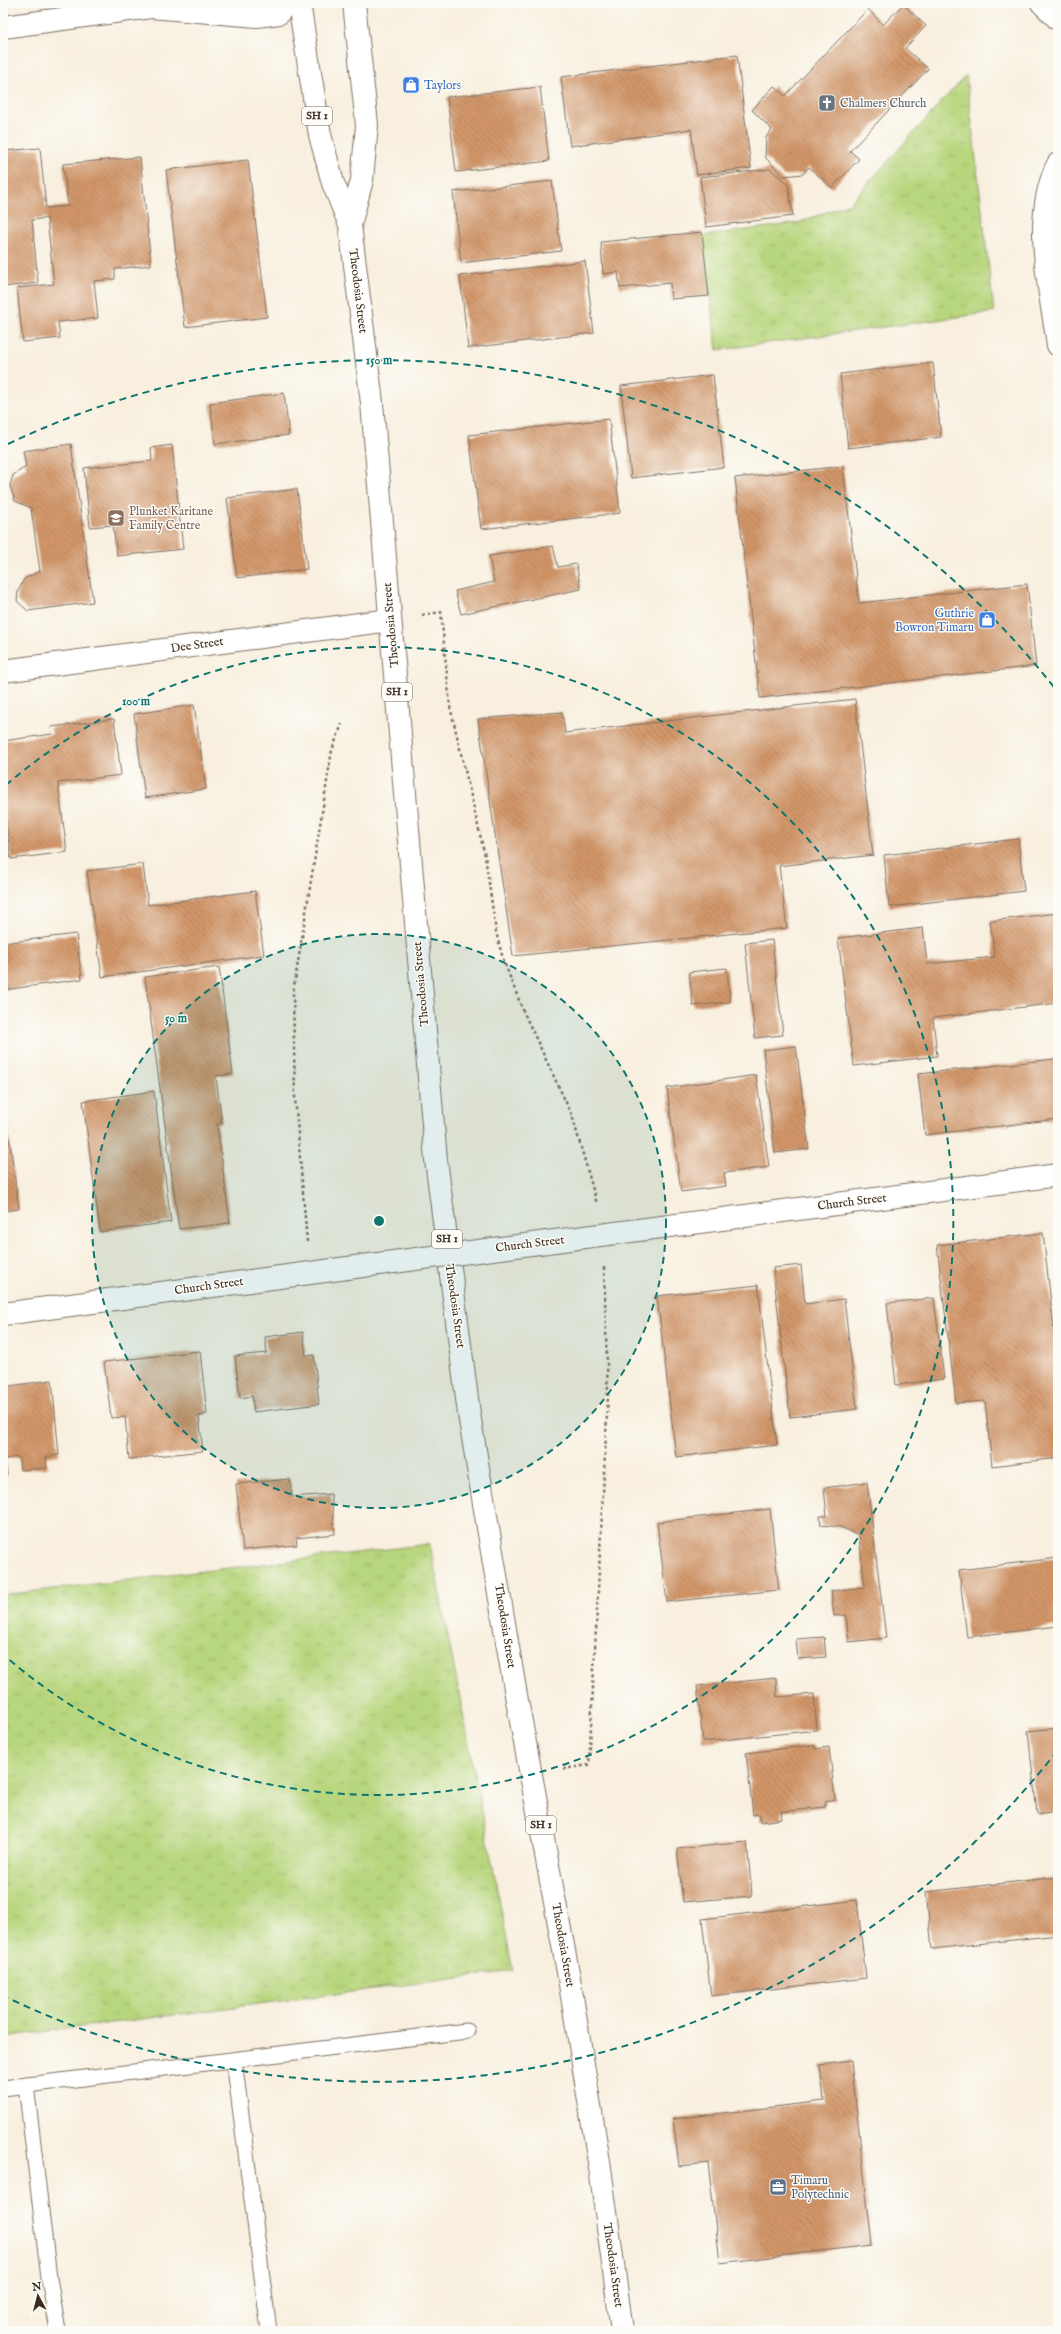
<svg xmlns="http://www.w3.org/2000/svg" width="1061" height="2334" viewBox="0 0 1061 2334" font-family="'IM FELL English',serif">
	<defs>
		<pattern id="park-tufts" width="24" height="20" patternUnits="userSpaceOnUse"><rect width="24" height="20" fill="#b8d67d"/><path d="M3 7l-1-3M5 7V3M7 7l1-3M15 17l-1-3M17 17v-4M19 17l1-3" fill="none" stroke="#9fb86c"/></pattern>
		<pattern id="building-back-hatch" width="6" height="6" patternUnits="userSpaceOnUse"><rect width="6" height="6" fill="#d29669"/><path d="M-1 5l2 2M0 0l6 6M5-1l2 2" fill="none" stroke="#ac7b56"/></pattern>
	</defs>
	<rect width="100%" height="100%" fill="#fdfcf7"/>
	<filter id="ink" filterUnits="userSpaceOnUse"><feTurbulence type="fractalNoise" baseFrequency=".025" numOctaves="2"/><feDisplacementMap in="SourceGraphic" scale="8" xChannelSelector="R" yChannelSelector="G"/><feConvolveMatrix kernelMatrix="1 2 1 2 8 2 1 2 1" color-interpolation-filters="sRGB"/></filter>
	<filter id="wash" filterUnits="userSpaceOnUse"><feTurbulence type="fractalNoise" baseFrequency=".012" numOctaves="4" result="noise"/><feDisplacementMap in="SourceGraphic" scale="16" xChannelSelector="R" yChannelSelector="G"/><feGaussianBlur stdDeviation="0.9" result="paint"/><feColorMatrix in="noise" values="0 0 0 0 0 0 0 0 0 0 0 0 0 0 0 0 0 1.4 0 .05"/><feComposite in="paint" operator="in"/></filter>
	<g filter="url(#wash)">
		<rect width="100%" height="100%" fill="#f8efde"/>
		<!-- park -->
		<path fill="url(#park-tufts)" stroke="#7a804e" d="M966 75 994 312 717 350 702 236 798 223 850 203Z
			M430 1544 513 1971 3 2037V1595Z"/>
		<g id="blocks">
			<!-- building -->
			<path fill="url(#building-back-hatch)" d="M903 4 926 26 905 48 928 69 850 151 859 159 832 188 809 167 803 174 783 176 765 157 766 137 772 130 752 110 774 86 785 96 868 9 883 25Z
				M737 55 751 168 697 175 691 129 570 146 561 77Z
				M540 87 549 161 456 172 447 97Z
				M40 148 46 208 68 206 63 164 140 157 151 265 115 269V279L94 281 98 318 58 322 60 338 23 342 17 288 54 284 47 218 32 220 38 283 3 287V151Z
				M248 160 267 317 185 327 166 170Z
				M770 169 788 184 793 216 706 227 700 177Z
				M552 181 561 251 461 263 453 192Z
				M702 232 709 296 671 299 670 283 620 288 618 272 603 274 601 242Z
				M585 261 594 333 468 348 460 276Z
				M933 363 941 437 848 448 840 374Z
				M713 375 724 467 631 478 621 386Z
				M284 393 289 435 215 444 210 403Z
				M609 419 620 513 481 529 469 435Z
				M71 444 93 602 28 611 17 601 18 591 24 579 40 571 31 508 15 501 10 486 13 475 26 467 23 451Z
				M172 445 183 549 117 556 113 525 90 527 84 468 152 461 151 448Z
				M843 466 859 603 1027 584 1036 666 760 698 735 478Z
				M297 489 307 569 237 578 227 498Z
				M553 546 558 567 576 564 581 589 461 614 455 591 494 582 489 556Z
				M855 699 873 855 779 866 787 928 513 956 478 719 562 712 565 733Z
				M194 705 206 789 145 798 134 714Z
				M114 719 121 775 58 783 67 852 11 859 3 802V741L52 734 51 727Z
				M1018 839 1024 891 889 907 884 855Z
				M143 864 148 905 255 891 264 955 102 977 87 871Z
				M1058 913V1003L933 1018 937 1056 854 1066 838 938 923 928 927 964 995 957 990 921Z
				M76 934 82 979 3 990V943Z
				M772 940 783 1035 755 1038 745 943Z
				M219 967 233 1074 216 1076 222 1123 217 1124 230 1223 179 1229 145 977Z
				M727 968 730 1002 693 1006 689 972Z
				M796 1046 809 1149 775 1153 763 1050Z
				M1055 1059 1058 1088V1119L925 1135 918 1074Z
				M756 1075 769 1167 724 1173 726 1186 681 1192 667 1088Z
				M154 1091 171 1222 100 1232 83 1101Z
				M3 1093 19 1209 3 1211Z
				M1043 1233 1058 1365V1458L992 1466 985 1401 956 1403 937 1245Z
				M801 1265 805 1304 844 1299 857 1409 790 1417 773 1268Z
				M758 1285 777 1445 676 1457 657 1296Z
				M934 1298 944 1379 896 1385 887 1303Z
				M303 1332 306 1356 314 1355 319 1404 254 1412 252 1396 240 1398 235 1356 267 1353 265 1337Z
				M200 1351 207 1414 199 1416 203 1451 129 1459 125 1417 111 1418 104 1362Z
				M52 1380 59 1455 46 1457 47 1468 20 1470 19 1457 5 1459 7 1475H3V1387Z
				M290 1479 292 1497 331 1494 335 1534 296 1538 297 1545 243 1550 236 1484Z
				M867 1482 886 1638 849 1642 846 1615 834 1616 831 1591 865 1587 859 1536 841 1527 821 1525 820 1516H827L824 1488Z
				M770 1509 779 1590 667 1602 657 1522Z
				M1058 1558V1626L967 1637 959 1570Z
				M824 1637 826 1657 798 1659 796 1639Z
				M776 1678 777 1697 814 1694 817 1730 703 1742 697 1686Z
				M1058 1728V1811L1037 1814 1028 1731Z
				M814 1745 815 1749 829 1747 835 1799 825 1801V1807L781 1812 782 1819 760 1822V1814L753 1815 746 1753Z
				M747 1842 752 1896 683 1902 677 1849Z
				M1058 1877V1935L932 1949 926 1892Z
				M857 1900 866 1978 711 1996 702 1919Z
				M851 2061 872 2245 720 2263 708 2163 679 2166 673 2119 824 2101 820 2065Z"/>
		</g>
	</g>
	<g filter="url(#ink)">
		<use href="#blocks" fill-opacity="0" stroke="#7d6f61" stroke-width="1"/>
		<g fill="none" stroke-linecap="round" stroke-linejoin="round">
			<defs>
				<path id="service" d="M234 2060 269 2331
					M26 2085 49 2278 58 2331
					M3 2088 467 2031"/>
				<path id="minor" d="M3 27 151 7 257 16 279 13 285 3
					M1058 164C1031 218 1050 287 1058 345
					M3 671 390 620"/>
				<path id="tertiary" d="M1042 3 1058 19
					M547 1242 1058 1175
					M3 1314 355 1267"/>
				<path id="trunk" d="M299 3 320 135 333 183 350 225 372 403 436 1160 469 1414 516 1695 568 1972 600 2168 622 2331
					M350 225 362 180 367 125 354 3"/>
			</defs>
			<!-- service casing -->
			<use href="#service" stroke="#7d6f61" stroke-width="17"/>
			<!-- minor casing -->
			<use href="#minor" stroke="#7d6f61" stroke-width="24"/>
			<!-- tertiary casing -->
			<use href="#tertiary" stroke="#7d6f61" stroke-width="24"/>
			<!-- trunk casing -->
			<use href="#trunk" stroke="#7d6f61" stroke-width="24"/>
			<!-- path -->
			<path stroke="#7d6f61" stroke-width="2.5" stroke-dasharray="3 3" stroke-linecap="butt" d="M422 615 441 612 450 706 485 856 496 932 503 959 524 1013 572 1115 597 1204
				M307 1242 295 1097 293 993 332 750 342 724
				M563 1769 589 1765 608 1396 604 1267"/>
			<!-- service -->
			<use href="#service" stroke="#fff" stroke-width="15"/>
			<!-- minor -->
			<use href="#minor" stroke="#fff" stroke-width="22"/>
			<!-- tertiary -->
			<use href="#tertiary" stroke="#fff" stroke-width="22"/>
			<!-- trunk -->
			<use href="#trunk" stroke="#fff" stroke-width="22"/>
			<defs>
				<path id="tertiary-bridge" d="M355 1267 547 1242"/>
			</defs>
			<!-- tertiary-bridge casing -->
			<use href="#tertiary-bridge" stroke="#7d6f61" stroke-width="24" stroke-linecap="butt"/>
			<!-- tertiary-bridge -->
			<use href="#tertiary-bridge" stroke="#fff" stroke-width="22"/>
		</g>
	</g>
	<!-- distance rings -->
	<circle cx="379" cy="1221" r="287" fill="#0f766e" fill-opacity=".12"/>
	<g fill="none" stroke="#0f766e" stroke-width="2" stroke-dasharray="7 5">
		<circle cx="379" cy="1221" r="287"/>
		<path d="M6 785A574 574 0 1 1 6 1657"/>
		<path d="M1057 1751A861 861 0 0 1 8 1998M8 444A861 861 0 0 1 1057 691"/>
	</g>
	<!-- icons -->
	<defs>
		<symbol id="shop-square" viewBox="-11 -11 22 22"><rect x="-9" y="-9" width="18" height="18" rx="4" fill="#3f7fe0" stroke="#fdfcf7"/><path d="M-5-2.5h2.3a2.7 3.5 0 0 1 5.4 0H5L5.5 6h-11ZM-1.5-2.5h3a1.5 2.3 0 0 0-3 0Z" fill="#fff"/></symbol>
		<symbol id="church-square" viewBox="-11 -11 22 22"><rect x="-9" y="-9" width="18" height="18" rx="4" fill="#6b7280" stroke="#fdfcf7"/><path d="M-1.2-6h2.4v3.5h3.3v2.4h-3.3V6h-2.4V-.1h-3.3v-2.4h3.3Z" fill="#fff"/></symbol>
		<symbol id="school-square" viewBox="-11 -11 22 22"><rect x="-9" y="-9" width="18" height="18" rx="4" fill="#8d6e63" stroke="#fdfcf7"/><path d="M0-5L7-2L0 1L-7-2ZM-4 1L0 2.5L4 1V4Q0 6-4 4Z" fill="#fff"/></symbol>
		<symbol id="office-square" viewBox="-11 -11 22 22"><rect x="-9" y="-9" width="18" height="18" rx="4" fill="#5c6f8a" stroke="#fdfcf7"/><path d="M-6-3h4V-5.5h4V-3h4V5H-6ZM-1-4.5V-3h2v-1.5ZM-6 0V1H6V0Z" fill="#fff"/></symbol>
	</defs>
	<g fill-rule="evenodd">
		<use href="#shop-square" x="401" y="75" width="20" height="20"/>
		<use href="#church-square" x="817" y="93" width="20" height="20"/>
		<use href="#school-square" x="106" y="508" width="20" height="20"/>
		<use href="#shop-square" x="977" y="610" width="20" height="20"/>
		<use href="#office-square" x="768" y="2177" width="20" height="20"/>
	</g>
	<g text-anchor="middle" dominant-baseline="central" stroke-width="3" stroke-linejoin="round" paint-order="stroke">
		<!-- shield labels -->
		<g fill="#fdfcf7" stroke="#75695f" stroke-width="1">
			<rect x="302" y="107" width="30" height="18" rx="3"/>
			<rect x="382" y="683" width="30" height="18" rx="3"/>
			<rect x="432" y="1230" width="30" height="18" rx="3"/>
			<rect x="526" y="1816" width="30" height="18" rx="3"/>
		</g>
		<g font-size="11" font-weight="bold" fill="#3b2a1e">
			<text x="317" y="116">SH 1</text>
			<text x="397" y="692">SH 1</text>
			<text x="447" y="1239">SH 1</text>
			<text x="541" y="1825">SH 1</text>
		</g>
		<!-- shop labels -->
		<g font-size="12" fill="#366cbe" stroke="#fdfcf7" text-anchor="start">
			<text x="424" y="85">Taylors</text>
			<text x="974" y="613" text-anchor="end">Guthrie<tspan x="974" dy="14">Bowron Timaru</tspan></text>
		</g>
		<!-- worship labels -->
		<g font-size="12" fill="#5b616d" stroke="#fdfcf7" text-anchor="start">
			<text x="840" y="103">Chalmers Church</text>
		</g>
		<!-- street labels -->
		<g font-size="12" fill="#3b2a1e" stroke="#fdfcf7">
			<text transform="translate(358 291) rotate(83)">Theodosia Street</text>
			<text transform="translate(391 625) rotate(-95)">Theodosia Street</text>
			<text transform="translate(197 645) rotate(-8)">Dee Street</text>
			<text transform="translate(421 984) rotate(-95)">Theodosia Street</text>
			<text transform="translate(852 1202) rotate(-7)">Church Street</text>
			<text transform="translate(530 1244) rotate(-7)">Church Street</text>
			<text transform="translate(209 1286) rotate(-8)">Church Street</text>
			<text transform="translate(455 1306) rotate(82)">Theodosia Street</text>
			<text transform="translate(505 1626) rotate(81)">Theodosia Street</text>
			<text transform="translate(563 1945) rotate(80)">Theodosia Street</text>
			<text transform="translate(613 2265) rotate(82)">Theodosia Street</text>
		</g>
		<!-- education labels -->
		<g font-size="12" fill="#785e54" stroke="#fdfcf7" text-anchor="start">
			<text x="129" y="511">Plunket Karitane<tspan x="129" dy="14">Family Centre</tspan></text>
		</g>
		<!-- service labels -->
		<g font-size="12" fill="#4e5e75" stroke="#fdfcf7" text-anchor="start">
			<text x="791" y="2180">Timaru<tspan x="791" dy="14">Polytechnic</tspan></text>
		</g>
	</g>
	<circle cx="379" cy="1221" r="6" fill="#0f766e" stroke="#fdfcf7" stroke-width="2"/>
	<g font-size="12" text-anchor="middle" font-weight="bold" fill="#0f766e" stroke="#fdfcf7" stroke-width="3" stroke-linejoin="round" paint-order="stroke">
		<text x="379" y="364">150 m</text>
		<text x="136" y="705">100 m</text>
		<text x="176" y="1022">50 m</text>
	</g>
	<!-- margin -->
	<rect width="1061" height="2334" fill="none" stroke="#fdfcf7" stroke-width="16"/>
	<!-- north arrow -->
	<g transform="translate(38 2296) rotate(353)" stroke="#fdfcf7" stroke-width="3" paint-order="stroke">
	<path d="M0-3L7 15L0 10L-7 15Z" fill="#3b2a1e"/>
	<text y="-6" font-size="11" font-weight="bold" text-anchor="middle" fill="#3b2a1e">N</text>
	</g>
</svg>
